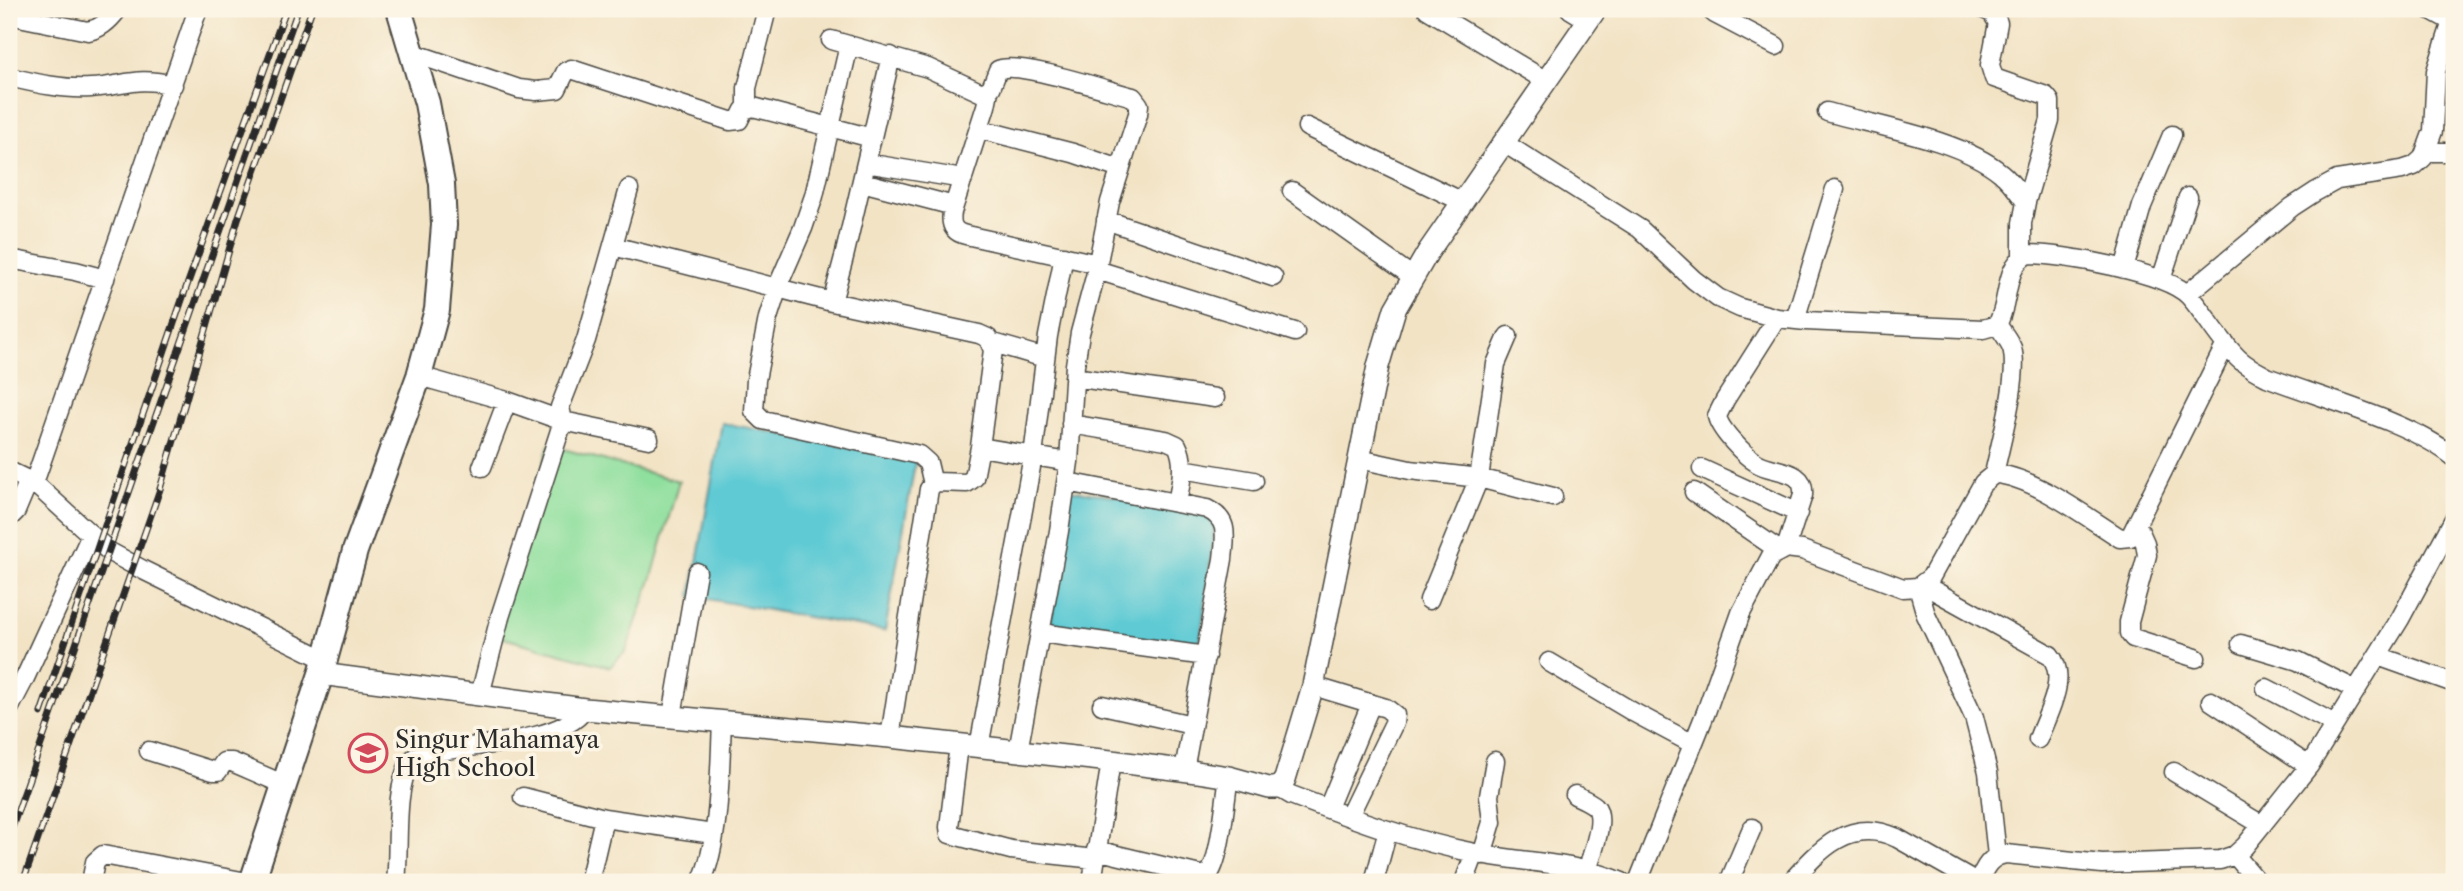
<svg xmlns="http://www.w3.org/2000/svg" width="2463" height="891" viewBox="0 0 2463 891" font-family="'Libre Caslon Text',serif">
	<rect width="100%" height="100%" fill="#fcf5e5"/>
	<filter id="ink" filterUnits="userSpaceOnUse"><feTurbulence type="fractalNoise" baseFrequency=".0143" numOctaves="2"/><feDisplacementMap in="SourceGraphic" scale="14" xChannelSelector="R" yChannelSelector="G"/><feConvolveMatrix kernelMatrix="1 2 1 2 8 2 1 2 1" color-interpolation-filters="sRGB"/></filter>
	<filter id="wash" filterUnits="userSpaceOnUse"><feTurbulence type="fractalNoise" baseFrequency=".00686" numOctaves="4" result="noise"/><feDisplacementMap in="SourceGraphic" scale="28" xChannelSelector="R" yChannelSelector="G"/><feGaussianBlur stdDeviation="1.57" result="paint"/><feColorMatrix in="noise" values="0 0 0 0 0 0 0 0 0 0 0 0 0 0 0 0 0 1.4 0 .05"/><feComposite in="paint" operator="in"/></filter>
	<g filter="url(#wash)">
		<rect width="100%" height="100%" fill="#f2e3c5"/>
		<!-- green -->
		<path fill="#8fdf9e" stroke="#5d8564" stroke-width="2" d="M549 445 679 481 652 577 626 651 610 667 496 636Z"/>
		<!-- water -->
		<path fill="#5ecad4" stroke="#447a80" stroke-width="2" d="M722 423 916 459 885 631 691 596Z
			M1069 490 1217 509 1199 651 1050 632Z"/>
	</g>
	<g filter="url(#ink)">
		<g fill="none" stroke-linecap="round" stroke-linejoin="round">
			<defs>
				<path id="minor" d="M1427 9 1546 81
					M1570 9 1588 20
					M1709 9 1715 14 1776 46
					M1983 9 1992 13 1998 23 1990 65 1994 78 2046 96 2050 101V120L2026 202 2022 223V257
					M2429 9 2451 21
					M9 15 88 31C101 29 110 20 118 9
					M831 40 928 68 982 93 991 88 998 70C1016 60 1109 91 1133 97L1139 105 1138 114 1110 202 1095 277 1080 333 1075 365 1069 462 1059 531 1018 751
					M849 45 814 196 803 228 780 281 768 318 756 380 754 411 763 420 919 455 928 463 933 484
					M413 53 519 89 536 91 557 89 566 71 571 69 730 121 739 120 744 110 753 107 872 138
					M9 77C35 83 64 90 91 88 125 86 136 76 173 85
					M989 91 986 106 952 212C950 225 953 232 966 235L1098 264
					M747 108V88L767 9
					M1827 112C1877 126 1962 140 2001 173 2011 181 2018 192 2026 202
					M1307 127 1463 202
					M979 129 1073 153 1120 169
					M1504 143 1640 229 1694 280 1718 298 1740 308 1777 318 1806 321 1983 329 1997 325C2010 304 2003 266 2028 254 2062 254 2166 272 2189 296 2207 316 2220 342 2240 360 2248 367 2258 372 2267 377 2323 399 2409 421 2454 457
					M2426 152H2454
					M866 163 963 179
					M862 182 954 206
					M1292 191 1413 277
					M1106 220 1273 277
					M613 246 832 302 979 334 988 338 993 350 980 447 974 478 967 483 935 482 929 489 890 737
					M9 259 75 271 105 279
					M2124 269 2142 206 2172 135
					M1097 270 1295 332
					M2161 280 2188 197
					M2187 294 2292 207 2315 192 2337 180 2402 170 2414 166 2423 158 2433 131 2436 71 2454 15
					M832 302 844 257 891 56
					M1777 318 1725 400 1717 416C1719 429 1745 456 1757 463 1773 473 1806 468 1803 495L1786 548
					M1795 320 1835 189
					M990 342 1045 358
					M419 376 507 401 563 421 649 439
					M1074 377 1215 398
					M1071 424 1166 440 1177 445C1186 462 1181 484 1177 502
					M980 447 1069 462
					M1359 459 1410 470 1479 478 1553 497
					M482 467 507 401
					M1182 469 1254 481
					M1702 469 1798 513
					M9 471 34 483 110 552 143 570 326 660
					M1994 474C2000 445 2020 375 2012 348 2009 340 2002 332 1997 324
					M1067 482 1207 509C1230 520 1225 537 1223 559L1184 770
					M34 483 198 9
					M1694 492 1780 551
					M9 518 16 511 29 480
					M2137 525 2145 543 2147 555 2129 622V633L2133 638 2196 658
					M1924 585 2050 655C2069 678 2047 714 2038 739
					M1918 587 1926 615 1974 717 1988 772 1997 856
					M1429 600 1479 478 1496 364 1508 336
					M1041 633 1206 656
					M2241 644 2298 661 2356 690
					M2378 656 2454 683
					M1549 662 1633 712 1693 744
					M1313 686 1386 708 1395 715 1394 723 1349 816
					M2266 688 2335 724
					M480 695 500 617 563 421 560 407 586 340 629 189
					M2211 701 2309 766
					M1102 705 1192 725
					M9 709 24 680 91 535
					M672 716 697 572
					M959 745 949 827 950 834 1011 850 1095 859
					M979 747 1033 456 1048 336 1064 256
					M149 751 213 771H218L224 762H232L285 785
					M2174 772 2262 825
					M1279 788 1291 795C1351 818 1412 841 1475 853 1524 863 1576 862 1622 882
					M1575 795C1581 798 1589 801 1595 806 1607 818 1591 856 1587 871
					M523 797 604 818 713 834
					M1328 808 1371 704
					M1096 850 1200 875H1208C1221 861 1225 798 1229 777
					M1482 855 1492 822 1489 796 1495 761
					M2235 855 2258 882
					M91 882 95 862 103 855 247 882
					M396 882C400 849 393 789 411 761 422 742 553 753 585 709
					M589 882 604 818
					M701 882C720 844 720 765 722 721
					M1092 882 1111 761
					M1374 882 1388 830
					M1464 882 1475 853
					M1638 882 1706 712 1741 613 1771 556 1786 548 1802 550 1903 588 1918 587 1931 577 1983 483 1994 474C2031 475 2088 518 2120 538L2130 537 2226 344
					M1729 882 1752 828
					M1791 882C1820 849 1850 816 1897 838L1975 882
					M1979 882C1984 868 1990 856 2006 854L2102 864 2220 860 2235 855 2245 846 2309 766 2400 619 2454 519"/>
				<path id="tertiary" d="M321 674 585 709 890 737 1111 761 1197 772 1229 777 1269 788H1279L1285 779 1313 686 1378 366 1395 309 1428 252 1596 9"/>
				<path id="secondary" d="M252 882 321 674 355 551 419 376 437 310 444 225 442 184 427 103 399 9"/>
			</defs>
			<!-- minor casing -->
			<use href="#minor" stroke="#494742" stroke-width="21"/>
			<!-- tertiary casing -->
			<use href="#tertiary" stroke="#494742" stroke-width="24"/>
			<!-- secondary casing -->
			<use href="#secondary" stroke="#494742" stroke-width="28"/>
			<!-- minor -->
			<use href="#minor" stroke="#fff" stroke-width="18"/>
			<!-- tertiary -->
			<use href="#tertiary" stroke="#fff" stroke-width="21"/>
			<!-- secondary -->
			<use href="#secondary" stroke="#fff" stroke-width="24"/>
			<defs>
				<path id="rail" d="M41 713 185 291 286 9
					M9 836 298 9
					M23 882 160 489 238 219 312 9"/>
			</defs>
			<!-- rail casing -->
			<use href="#rail" stroke="#2b2b2b" stroke-width="7"/>
			<!-- rail -->
			<use href="#rail" stroke="#fcf5e5" stroke-width="4.5" stroke-dasharray="13" stroke-linecap="butt"/>
		</g>
	</g>
	<!-- icons -->
	<defs>
		<symbol id="school-ring" viewBox="-11 -11 22 22"><circle r="9.5" fill="#fcf5e5" stroke="#d1495b" stroke-width="1.5"/><path d="M0-5L7-2L0 1L-7-2ZM-4 1L0 2.5L4 1V4Q0 6-4 4Z" fill="#d1495b"/></symbol>
	</defs>
	<g fill-rule="evenodd">
		<use href="#school-ring" x="346" y="731" width="44" height="44"/>
	</g>
	<g text-anchor="middle" dominant-baseline="central" stroke-width="7" stroke-linejoin="round" paint-order="stroke">
		<!-- poi labels -->
		<g font-size="24" fill="#2b2b2b" stroke="#fcf5e5" text-anchor="start">
			<text x="395" y="739">Singur Mahamaya<tspan x="395" dy="28">High School</tspan></text>
		</g>
	</g>
	<!-- margin -->
	<rect width="2463" height="891" fill="none" stroke="#fcf5e5" stroke-width="35"/>
</svg>
